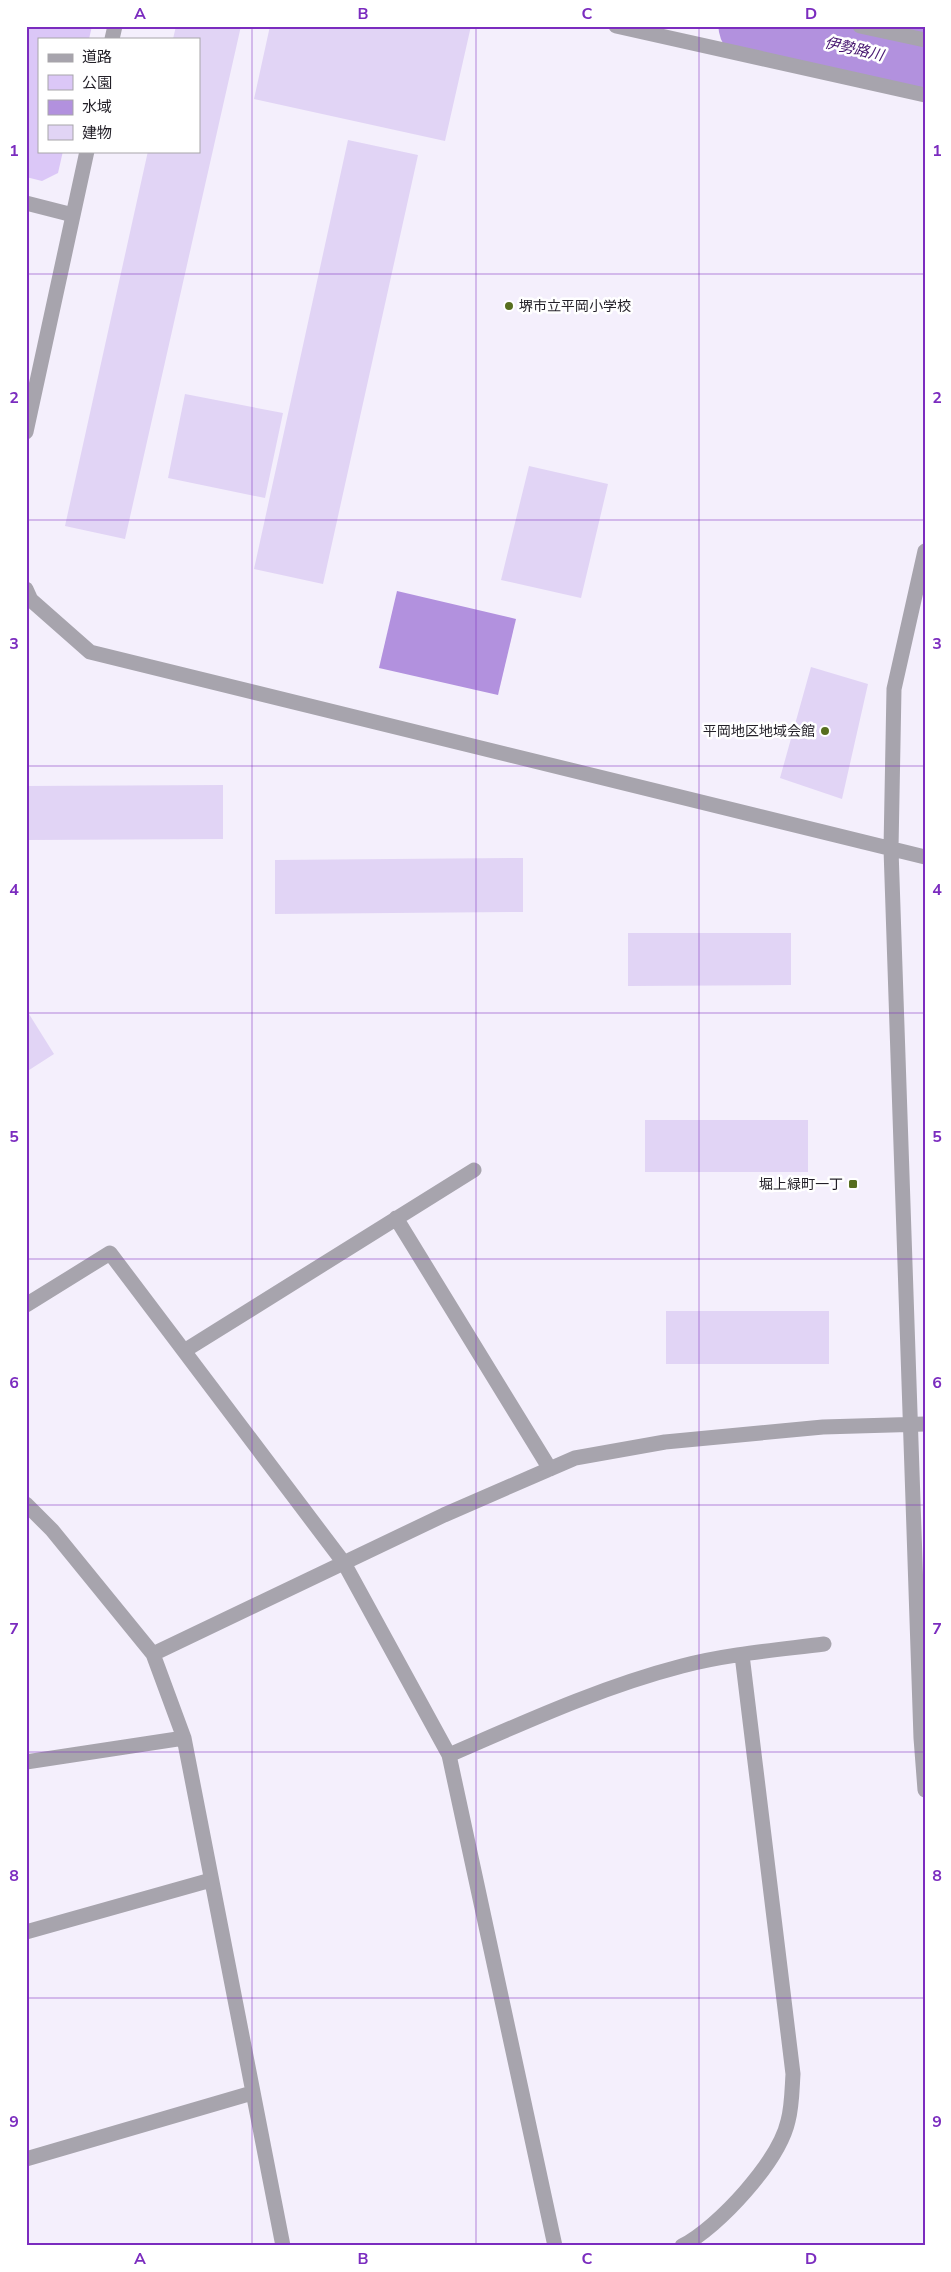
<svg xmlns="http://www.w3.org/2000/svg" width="951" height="2272" viewBox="0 0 951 2272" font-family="'Nunito Sans','Noto Sans JP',sans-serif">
	<rect width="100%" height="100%" fill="#f4effc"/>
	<!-- green -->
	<path fill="#dbc7f7" d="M26 26H92L89 39H39V151H63L58 173 42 181 26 177Z"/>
	<!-- water -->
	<path fill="#b291de" d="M397 591 516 619 498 695 379 668Z"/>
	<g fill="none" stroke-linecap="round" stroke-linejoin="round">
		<!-- river -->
		<path stroke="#b291de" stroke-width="71" d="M754 26 925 65"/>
	</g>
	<!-- building -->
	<path fill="#e1d4f5" d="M176 26H241L125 539 65 526 148 151H199V39H173Z
		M270 26H471L445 141 254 99Z
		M348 140 418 155 323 584 254 569Z
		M185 394 283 413 265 498 168 478Z
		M529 466 608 484 581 598 501 580Z
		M811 667 868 684 842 799 780 778Z
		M223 785V839L26 840V786Z
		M523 858V912L275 914V860Z
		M628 933H791V985L628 986Z
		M29 1014 54 1054 26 1072V1016Z
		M645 1120H808V1172H645Z
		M666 1311H829V1364H666Z"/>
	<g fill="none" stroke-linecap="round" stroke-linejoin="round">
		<!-- minor -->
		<path stroke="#a7a4ad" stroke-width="15" d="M616 26 925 95
			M860 26 925 40
			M112 39 115 26
			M26 203 73 215
			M26 432 87 151
			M925 551 894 689 891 849 921 1738 925 1790
			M26 589 31 600 90 652 925 857
			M396 1218 550 1469
			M26 1305 110 1253 344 1563 449 1755 555 2246
			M184 1351 474 1170
			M26 1504 52 1530 153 1654 184 1738 283 2246
			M153 1654 444 1515 575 1458 665 1442 823 1427 925 1424
			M449 1755C525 1722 601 1687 682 1666 728 1654 777 1650 824 1644
			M26 1762 184 1738
			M26 1932 211 1880
			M26 2159 252 2093
			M682 2246C719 2227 779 2161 788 2121 792 2106 792 2089 793 2074L742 1655"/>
	</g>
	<!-- grid -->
	<path fill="none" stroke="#7b2cbf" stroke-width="1" stroke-opacity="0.55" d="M252 26V2246M476 26V2246M699 26V2246M26 274H925M26 520H925M26 766H925M26 1013H925M26 1259H925M26 1505H925M26 1752H925M26 1998H925"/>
	<!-- markers -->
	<g fill="#576e1e" stroke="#fff" stroke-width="2">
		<circle cx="509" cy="306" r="5"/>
		<circle cx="825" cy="731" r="5"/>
		<rect x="848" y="1179" width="10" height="10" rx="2.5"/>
	</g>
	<g text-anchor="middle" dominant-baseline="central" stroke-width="5" stroke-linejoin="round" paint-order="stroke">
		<!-- poi labels -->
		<g font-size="14" fill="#221f27" stroke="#fff" text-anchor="end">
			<text x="519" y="306" text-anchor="start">堺市立平岡小学校</text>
			<text x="815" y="731">平岡地区地域会館</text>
			<text x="843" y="1184">堀上緑町一丁</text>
		</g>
		<!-- water labels -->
		<g font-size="15" font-style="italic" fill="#46156f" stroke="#fff">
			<text transform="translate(854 49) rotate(13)">伊勢路川</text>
		</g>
	</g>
	<!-- border -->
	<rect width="951" height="2272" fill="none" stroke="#ffffff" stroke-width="55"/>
	<!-- legend -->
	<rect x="38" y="38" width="162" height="115" fill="#ffffff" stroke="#a7a5a9"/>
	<rect x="48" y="54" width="25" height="8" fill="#a7a4ad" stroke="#a7a5a9"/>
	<text x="82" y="62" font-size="15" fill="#221f27">道路</text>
	<rect x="48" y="75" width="25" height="15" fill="#dbc7f7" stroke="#a7a5a9"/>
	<text x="82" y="88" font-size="15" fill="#221f27">公園</text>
	<rect x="48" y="100" width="25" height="15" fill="#b291de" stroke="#a7a5a9"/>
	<text x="82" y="112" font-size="15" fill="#221f27">水域</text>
	<rect x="48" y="125" width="25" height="15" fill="#e1d4f5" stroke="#a7a5a9"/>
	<text x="82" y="138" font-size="15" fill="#221f27">建物</text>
	<rect x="28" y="28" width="896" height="2216" fill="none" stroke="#7b2cbf" stroke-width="2"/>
	<g font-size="16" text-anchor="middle" font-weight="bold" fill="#7b2cbf">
		<text x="140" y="19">A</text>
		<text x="363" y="19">B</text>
		<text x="587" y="19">C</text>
		<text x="811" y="19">D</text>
		<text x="14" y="156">1</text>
		<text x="937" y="156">1</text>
		<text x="14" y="403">2</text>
		<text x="937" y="403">2</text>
		<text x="14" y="649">3</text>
		<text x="937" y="649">3</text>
		<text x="14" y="895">4</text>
		<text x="937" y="895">4</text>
		<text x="14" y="1142">5</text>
		<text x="937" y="1142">5</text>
		<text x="14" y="1388">6</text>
		<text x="937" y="1388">6</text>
		<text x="14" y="1634">7</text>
		<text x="937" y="1634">7</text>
		<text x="14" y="1881">8</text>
		<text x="937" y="1881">8</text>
		<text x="14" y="2127">9</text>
		<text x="937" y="2127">9</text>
		<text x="140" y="2264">A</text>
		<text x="363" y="2264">B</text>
		<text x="587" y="2264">C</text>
		<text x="811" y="2264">D</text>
	</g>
</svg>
